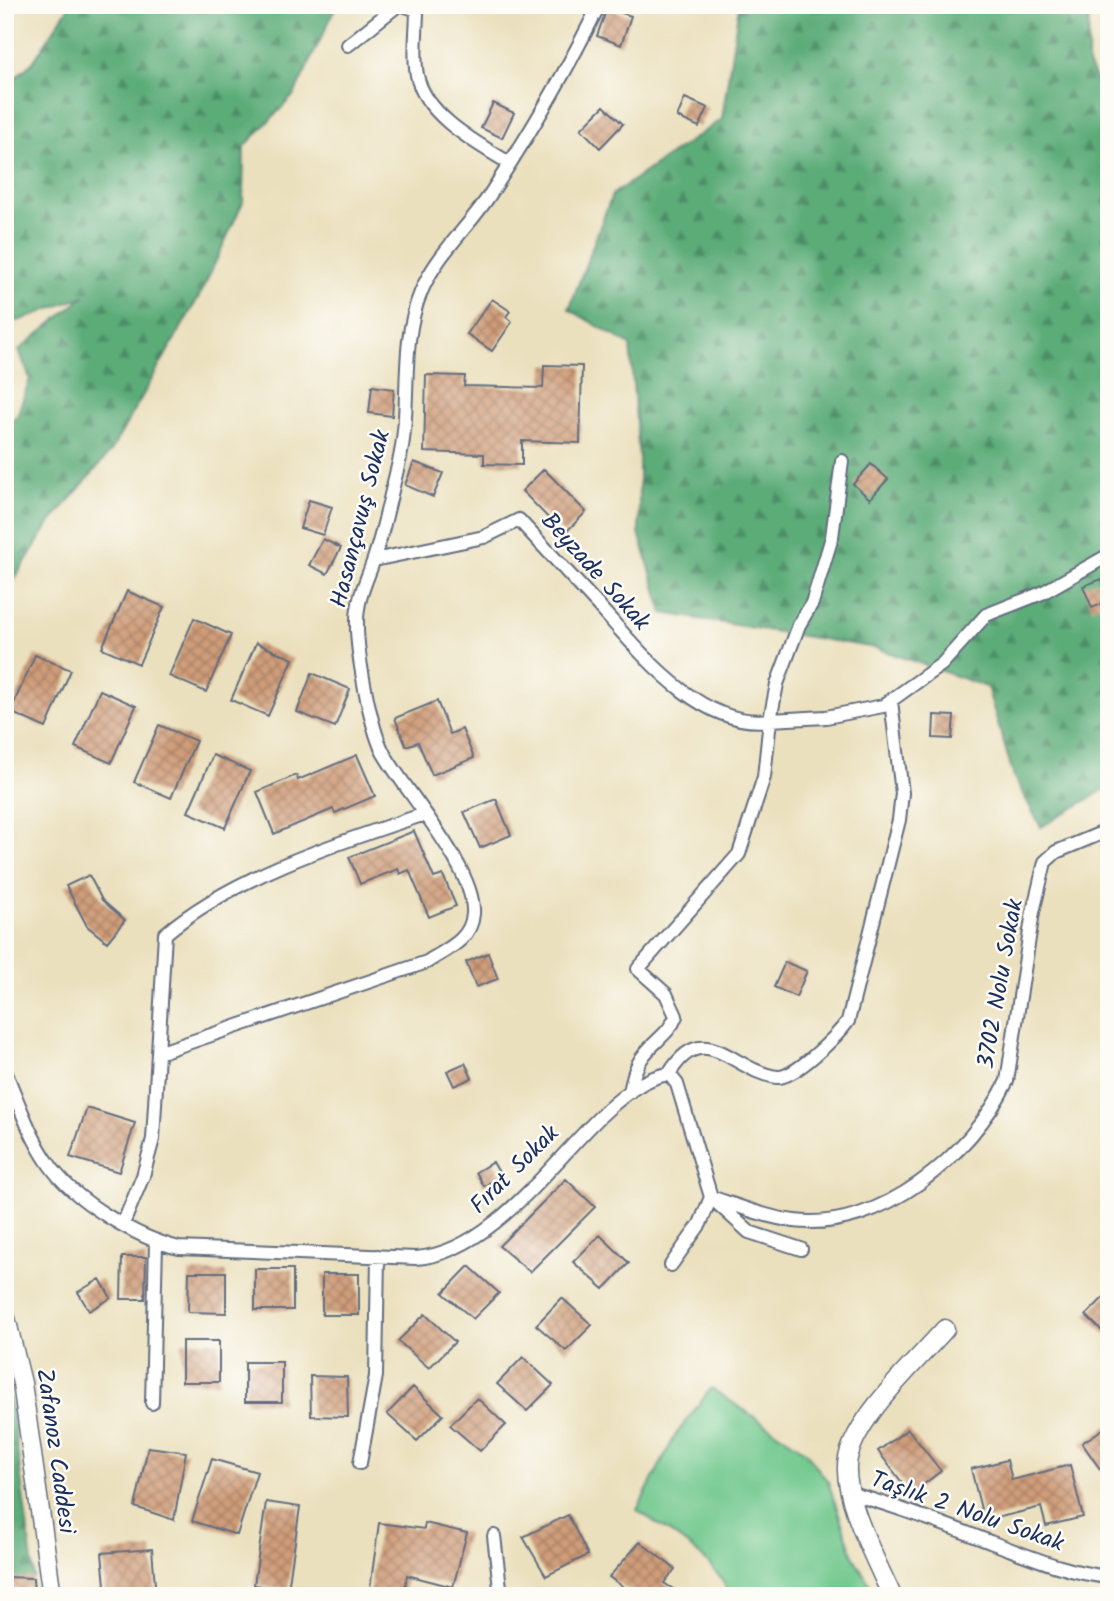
<svg xmlns="http://www.w3.org/2000/svg" width="1114" height="1601" viewBox="0 0 1114 1601" font-family="Kalam,sans-serif">
	<defs>
		<pattern id="forest-firs" width="22" height="20" patternUnits="userSpaceOnUse" patternTransform="scale(1.75)"><rect width="22" height="20" fill="#5cac78"/><path d="M5 1l3.5 6h-7zM16 11l3.5 6h-7z" fill="#4b8c66"/></pattern>
		<pattern id="building-cross-hatch" width="8" height="8" patternUnits="userSpaceOnUse" patternTransform="scale(1.75)"><rect width="8" height="8" fill="#d09d79"/><path d="M0 0l8 8M0 8l8-8" fill="none" stroke="#a88066"/></pattern>
	</defs>
	<rect width="100%" height="100%" fill="#fdfcf7"/>
	<filter id="ink" filterUnits="userSpaceOnUse"><feTurbulence type="fractalNoise" baseFrequency=".0143" numOctaves="2"/><feDisplacementMap in="SourceGraphic" scale="14" xChannelSelector="R" yChannelSelector="G"/><feConvolveMatrix kernelMatrix="1 2 1 2 8 2 1 2 1" color-interpolation-filters="sRGB"/></filter>
	<filter id="wash" filterUnits="userSpaceOnUse"><feTurbulence type="fractalNoise" baseFrequency=".00686" numOctaves="4" result="noise"/><feDisplacementMap in="SourceGraphic" scale="28" xChannelSelector="R" yChannelSelector="G"/><feGaussianBlur stdDeviation="1.57" result="paint"/><feColorMatrix in="noise" values="0 0 0 0 0 0 0 0 0 0 0 0 0 0 0 0 0 1.4 0 .05"/><feComposite in="paint" operator="in"/></filter>
	<g filter="url(#wash)">
		<rect width="100%" height="100%" fill="#ebe0bd"/>
		<!-- green -->
		<path fill="#71c88d" stroke="#467c76" stroke-width="2" d="M711 1388 805 1451 828 1482 854 1558 877 1596H730C715 1557 670 1533 637 1510L675 1436Z"/>
		<!-- forest -->
		<path fill="url(#forest-firs)" stroke="#3c6e6b" stroke-width="2" d="M70 5H337L294 95 244 147 243 202 202 291 111 451 49 524 5 594V423L17 416 30 379 19 350 85 296 18 321 5 320V87L33 62Z
			M739 5H1089L1088 64 1109 108V787L1041 827 1014 777 987 687 876 648 663 613 639 533V459L630 345 569 309 612 195 722 119Z
			M5 1383 11 1403 34 1577 20 1596H5Z"/>
		<g id="blocks">
			<!-- building -->
			<path fill="url(#building-cross-hatch)" d="M607 8 631 16 621 45 597 36Z
				M685 98 708 108 699 127 677 117Z
				M493 103 514 113 502 138 481 128Z
				M604 106 623 124 600 148 581 129Z
				M492 299 510 311 506 317 512 322 492 351 467 334Z
				M544 365 582 366 580 443 522 441V465L484 464V454L424 452 426 375 465 376 464 386 543 388Z
				M372 386 394 389 392 416 369 413Z
				M414 462 443 473 433 497 405 485Z
				M871 464 888 479 870 499 853 484Z
				M544 469 586 512 564 534 522 491Z
				M309 500 332 507 323 535 300 528Z
				M323 539 341 548 327 574 309 565Z
				M1102 579 1109 601 1092 608 1083 586Z
				M127 591 164 607 139 664 102 648Z
				M194 618 231 635 206 692 169 676Z
				M256 643 293 659 268 716 231 700Z
				M35 655 71 670 46 728 10 712Z
				M312 673 350 689 335 727 297 712Z
				M100 690 136 706 111 763 75 747Z
				M437 701 450 734 462 729 474 758 432 775 418 742 406 746 395 718Z
				M934 715 954 716 952 739 933 738Z
				M159 725 196 741 171 798 134 782Z
				M213 755 250 771 225 828 188 812Z
				M357 755 375 796 335 813 333 809 274 834 257 792 296 775 298 780Z
				M496 799 511 835 480 848 464 812Z
				M414 831 434 878 443 875 456 906 429 917 409 870 400 874 398 869 360 884 349 857Z
				M89 875 102 900 125 920 107 942 87 926 66 886Z
				M488 953 498 979 476 987 466 962Z
				M785 962 807 971 796 997 774 987Z
				M465 1063 472 1078 454 1086 447 1071Z
				M87 1108 135 1123 119 1172 70 1157Z
				M493 1162 501 1176 484 1186 476 1172Z
				M566 1179 595 1207 530 1272 499 1246Z
				M600 1235 629 1263 604 1289 573 1262Z
				M122 1257H146L145 1299H121Z
				M469 1266 499 1293 473 1319 443 1293Z
				M255 1269H293V1310H255Z
				M189 1272H226V1313L188 1312Z
				M322 1274H359V1315H322Z
				M100 1279 111 1298 89 1311 78 1292Z
				M1109 1292V1338L1086 1315Z
				M562 1298 592 1325 566 1351 536 1325Z
				M425 1314 455 1342 429 1368 398 1341Z
				M182 1341H219V1382H182Z
				M523 1357 553 1385 527 1411 497 1384Z
				M245 1362H282V1402H245Z
				M310 1376 347 1377 348 1417 311 1416Z
				M413 1387 443 1415 417 1441 387 1414Z
				M477 1398 506 1425 480 1451 450 1425Z
				M1109 1425V1482L1082 1443Z
				M908 1429 941 1471 911 1494 878 1451Z
				M148 1447 186 1452 174 1520 135 1507Z
				M212 1459 257 1472 237 1535 192 1521Z
				M1007 1460 1012 1480 1070 1465 1083 1517 1046 1526 1041 1507 984 1521 971 1469Z
				M266 1502 300 1507 288 1590 254 1585Z
				M568 1515 588 1555 546 1576 523 1537Z
				M379 1523 424 1529 425 1523 467 1533 453 1587 407 1575 404 1596H369Z
				M640 1542 675 1569 664 1583 684 1596H637L609 1577Z
				M152 1549 156 1596H106L102 1553Z
				M5 1577 33 1578 34 1596H5Z"/>
		</g>
	</g>
	<g filter="url(#ink)">
		<use href="#blocks" fill-opacity="0" stroke="#646d7f" stroke-width="2"/>
		<g fill="none" stroke-linecap="round" stroke-linejoin="round">
			<defs>
				<path id="street" d="M403 5 417 10C417 30 413 55 417 75 424 115 478 144 509 163
					M348 45 398 5
					M374 560 484 537 519 520C544 547 570 575 595 602 638 649 699 730 770 720L777 684 799 625 812 603 832 537 842 461
					M158 1053 165 934C233 876 340 842 425 814
					M5 1071C18 1102 30 1137 49 1164 74 1201 137 1238 179 1248L416 1258C491 1253 553 1160 606 1111 624 1095 645 1077 669 1074L677 1084 711 1197
					M669 1074C704 1016 732 1071 777 1077 794 1079 838 1035 848 1021L899 820 902 793 891 701
					M630 1092C633 1078 635 1066 644 1055 655 1040 670 1033 676 1016L666 994 638 969 739 854 764 777 770 720 826 717 883 706 942 664 986 615 1042 593 1109 555
					M711 1197C738 1206 766 1217 794 1221 881 1232 972 1154 1007 1081L1033 912 1045 862 1056 852 1109 830
					M716 1202 749 1232 801 1249
					M123 1224 143 1176 153 1139 158 1053 427 962C447 949 471 940 473 914 476 869 406 793 383 752 370 726 356 650 357 621 357 598 367 580 374 559 384 529 390 497 398 466 413 409 398 347 421 292 436 255 468 228 489 196 529 135 567 71 599 5
					M671 1265 700 1224 711 1197
					M152 1403 156 1243
					M360 1463 376 1376 378 1256
					M852 1494C899 1507 944 1524 990 1542 1029 1556 1067 1573 1109 1577
					M494 1536 501 1596"/>
				<path id="secondary" d="M5 1314 22 1383 52 1596
					M892 1596C877 1562 840 1494 848 1458 857 1416 916 1362 945 1329"/>
			</defs>
			<!-- street casing -->
			<use href="#street" stroke="#646d7f" stroke-width="16"/>
			<!-- secondary casing -->
			<use href="#secondary" stroke="#646d7f" stroke-width="21"/>
			<!-- street -->
			<use href="#street" stroke="#fff" stroke-width="12"/>
			<!-- secondary -->
			<use href="#secondary" stroke="#fff" stroke-width="18"/>
		</g>
	</g>
	<g text-anchor="middle" dominant-baseline="central" stroke-width="5" stroke-linejoin="round" paint-order="stroke">
		<!-- street labels -->
		<g font-size="24" fill="#1b2f5e" stroke="#fdfcf7">
			<text transform="translate(361 519) rotate(-76)">Hasançavuş Sokak</text>
			<text transform="translate(595 572) rotate(48)">Beyzade Sokak</text>
			<text transform="translate(1001 984) rotate(-80)">3702 Nolu Sokak</text>
			<text transform="translate(515 1170) rotate(-45)">Fırat Sokak</text>
			<text transform="translate(55 1451) rotate(82)">Zafanoz Caddesi</text>
			<text transform="translate(967 1512) rotate(19)">Taşlık 2 Nolu Sokak</text>
		</g>
	</g>
	<!-- margin -->
	<rect width="1114" height="1601" fill="none" stroke="#fdfcf7" stroke-width="28"/>
</svg>
